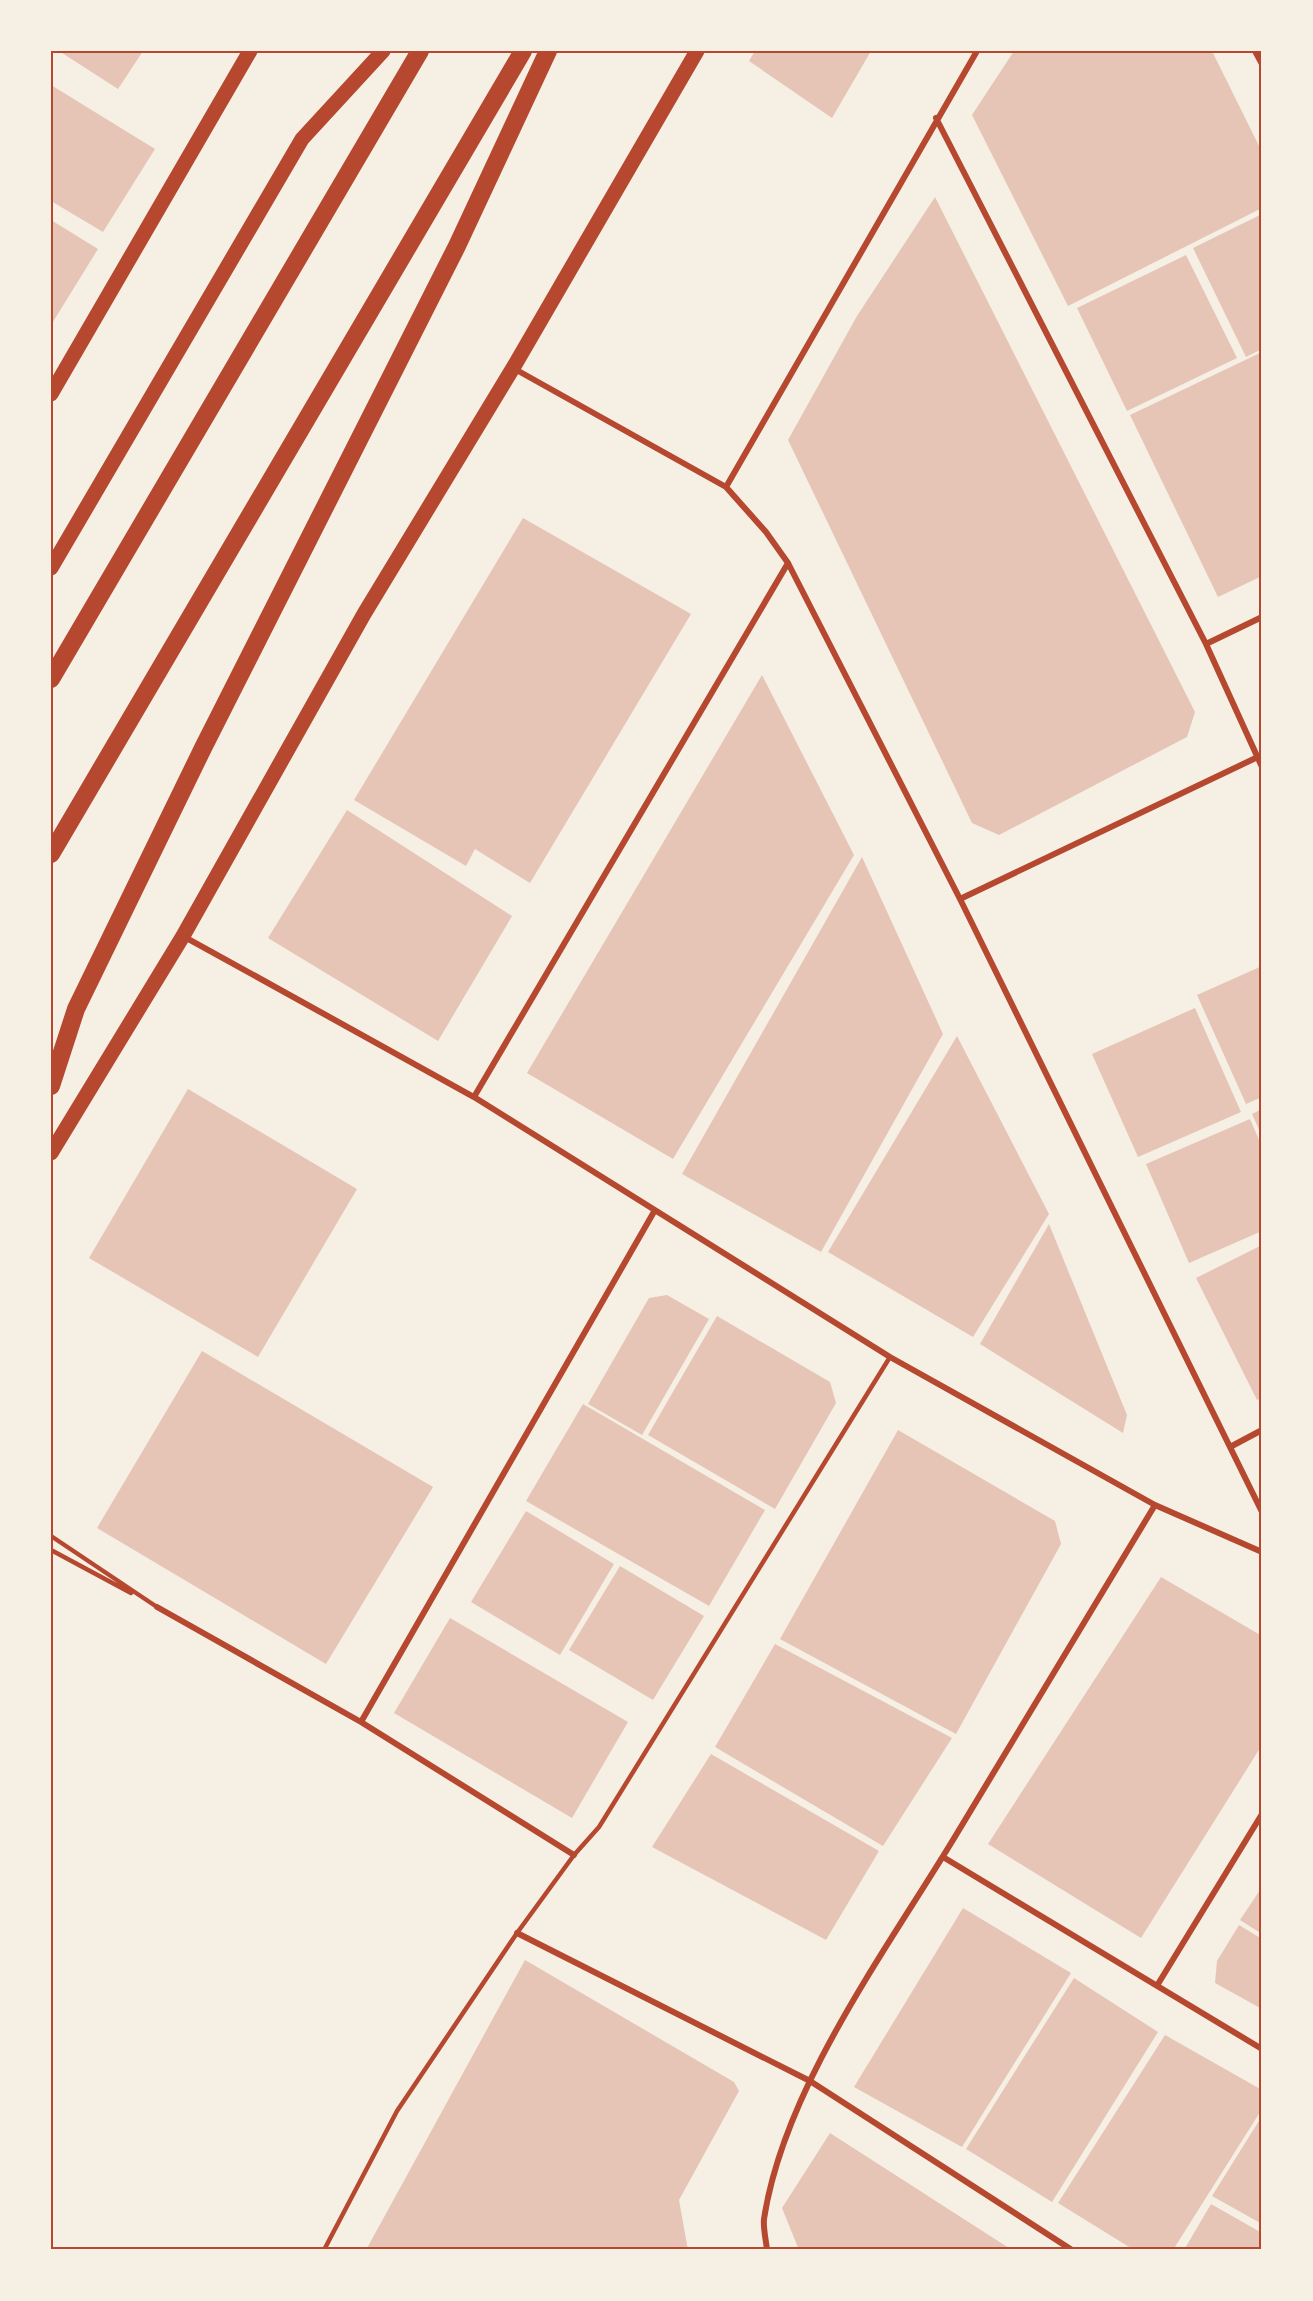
<svg xmlns="http://www.w3.org/2000/svg" width="1313" height="2301" viewBox="0 0 1313 2301" font-family="Literata,serif">
	<rect width="100%" height="100%" fill="#f6efe4"/>
	<!-- building -->
	<path fill="#e6c5b7" d="M59 51H143L118 89Z
		M755 51H871L832 118 749 61Z
		M1014 51H1212L1262 152V208L1068 306 972 115Z
		M51 85 155 149 103 232 51 201Z
		M935 197 1195 712 1187 737 999 835 972 823 788 440 857 316Z
		M1262 214V349L1246 357 1193 248Z
		M51 220 98 249 51 325Z
		M1186 255 1237 358 1127 411 1077 308Z
		M1262 352V576L1218 597 1130 415Z
		M523 518 691 614 530 883 475 849 466 866 354 800Z
		M762 675 854 855 673 1159 527 1073Z
		M347 810 512 916 438 1041 268 938Z
		M862 857 943 1034 821 1252 682 1174Z
		M1262 966V1097L1246 1104 1197 995Z
		M1195 1008 1241 1112 1138 1157 1092 1054Z
		M957 1036 1049 1214 973 1337 828 1252Z
		M188 1089 357 1189 258 1357 89 1258Z
		M1262 1109V1136L1252 1114Z
		M1250 1119 1262 1147V1231L1189 1263 1146 1164Z
		M1049 1224 1127 1415 1123 1433 980 1344Z
		M1262 1245V1398L1257 1400 1196 1278Z
		M667 1295 709 1319 642 1435 588 1404 649 1298Z
		M717 1316 830 1382 836 1403 775 1509 648 1435Z
		M202 1351 433 1487 326 1664 97 1528Z
		M583 1404 765 1510 709 1606 526 1501Z
		M898 1430 1055 1521 1061 1544 956 1734 780 1639Z
		M526 1511 614 1564 560 1655 471 1602Z
		M620 1566 704 1616 653 1700 569 1650Z
		M1161 1577 1262 1636V1745L1141 1938 988 1844Z
		M450 1618 628 1722 572 1818 394 1713Z
		M775 1644 952 1738 883 1846 715 1747Z
		M711 1754 879 1851 826 1940 652 1847Z
		M1262 1887V1934L1240 1920Z
		M963 1908 1071 1973 962 2147 854 2087Z
		M1239 1925 1262 1939V2009L1215 1983 1217 1961Z
		M525 1960 734 2082 739 2091 679 2200 688 2250H366Z
		M1074 1978 1158 2032 1052 2202 966 2149Z
		M1165 2035 1262 2090V2109L1173 2250H1134L1058 2203Z
		M1262 2116V2224L1212 2196Z
		M830 2133 1012 2250H799L782 2208Z
		M1211 2204 1262 2233V2250H1184Z"/>
	<g fill="none" stroke-linecap="round" stroke-linejoin="round">
		<!-- service -->
		<path stroke="#b5482f" stroke-width="4.5" d="M51 1536 157 1607
			M51 1550 131 1593
			M324 2250 397 2111 517 1933 574 1855 599 1827 890 1357"/>
		<!-- minor -->
		<path stroke="#b5482f" stroke-width="6" d="M1255 51 1262 64
			M936 118 1206 644 1262 767
			M513 368 726 487 766 532 788 563 960 899 1262 1512
			M726 487 977 51
			M1206 644 1262 617
			M960 899 1262 755
			M183 936 474 1097 890 1357 1155 1505 1262 1552
			M474 1097 788 563
			M1230 1447 1262 1430
			M157 1607 361 1722 574 1855
			M361 1722 655 1210
			M943 1857 1262 2049
			M517 1933 810 2081 1072 2250
			M1158 1984 1262 1814
			M767 2250C766 2240 763 2228 764 2219 784 2087 888 1948 956 1835 1022 1725 1089 1615 1155 1505"/>
		<!-- primary -->
		<path stroke="#b5482f" stroke-width="15" d="M51 394 250 51
			M51 568 302 139 383 51
			M51 1153 183 936 364 614 513 368 697 51"/>
		<!-- motorway -->
		<path stroke="#b5482f" stroke-width="18" d="M51 679 420 51
			M51 854 523 51
			M51 1086 76 1009 203 748 457 246 548 51"/>
	</g>
	<!-- border -->
	<rect width="1313" height="2301" fill="none" stroke="#f6efe4" stroke-width="105"/>
	<rect x="52" y="52" width="1208" height="2196" fill="none" stroke="#b5482f" stroke-width="2"/>
</svg>
